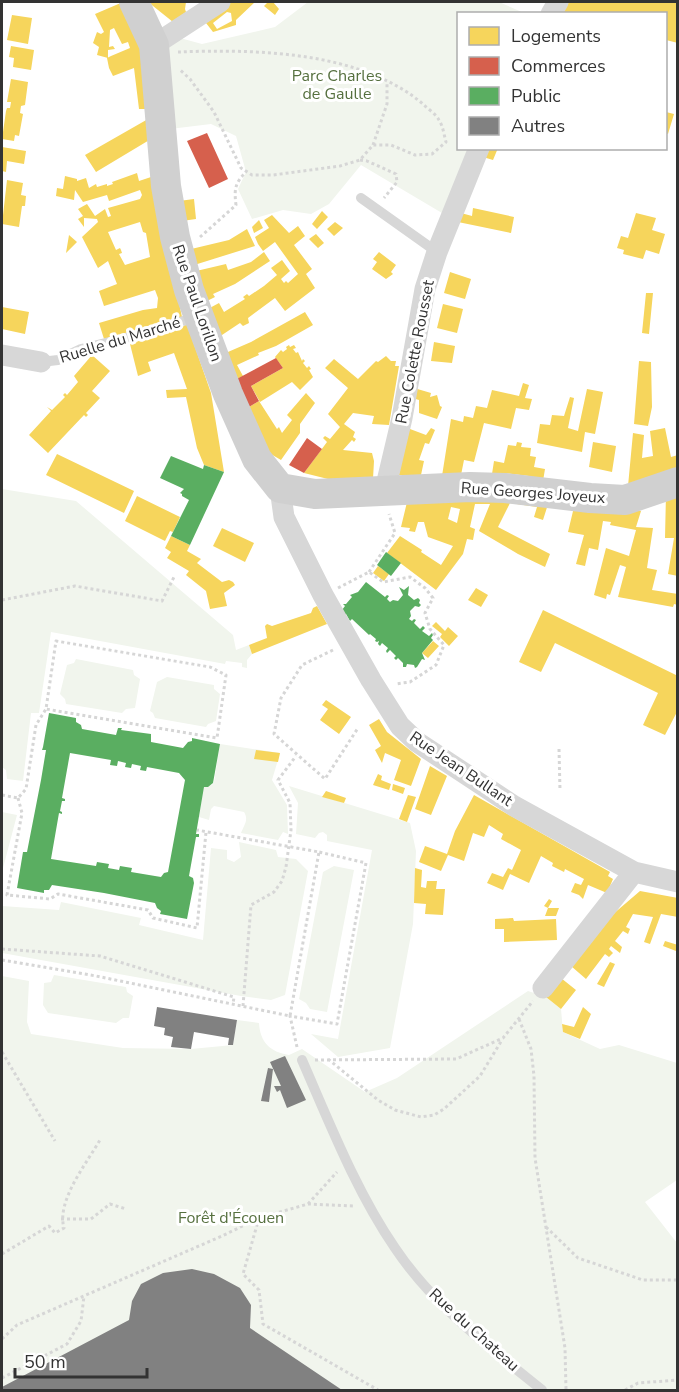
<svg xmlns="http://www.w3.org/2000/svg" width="679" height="1392" viewBox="0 0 679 1392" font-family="'Nunito Sans',sans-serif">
	<rect width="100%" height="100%" fill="#fff"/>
	<!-- green -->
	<path fill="#f1f5ed" d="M308 2H499L524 13 458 14V148L469 149 442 213 361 165 329 204 311 214 283 210 252 219 238 189 246 172 236 136 211 124 170 129 169 35 202 44 275 27Z
		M2 489 76 501 233 635 236 650 249 645 252 654 247 660V668L242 667V663L226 661 225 664 51 632 39 713H31L23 781 7 779 6 770 2 767Z
		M76 659 133 670 134 675 140 679 135 708 126 709 122 713 66 704 65 699 60 694 67 665 74 663Z
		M167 677 214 685V689L220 694 216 721 208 724 206 727 155 718 153 713 150 711 157 682Z
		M220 744 280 753 272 780 287 805 288 834 283 832 278 840 241 833C244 825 249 820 244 812L214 806 211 809 209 820 199 817 204 787 212 785 214 782Z
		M289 786 410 823 416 851 413 924 390 1048 338 1057 311 1034 338 1039 372 850 327 841V835L323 832 319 833 315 838 296 834 298 803Z
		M2 812 17 815 2 872Z
		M239 842 276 850 278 857 296 859 308 871 285 995 271 1000 241 996 2 953V906L59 910 61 902 141 918 139 925 203 940 211 848 227 850V859L234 862 241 857Z
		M334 866 354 870 327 1012 310 1009 306 1003 299 999 323 872Z
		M54 975 126 987 127 992 133 996 129 1018H123L116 1023 48 1013 43 1005 44 983 51 982Z
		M2 976 29 981 27 1022 31 1034 123 1048 191 1049 233 1045 237 1020 259 1023C260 1042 270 1052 289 1055L302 1049 365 1092 397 1078 528 991 546 997 561 1009 563 1032 600 1049 619 1045 677 1063V1180L645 1202 677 1243V1390H2Z"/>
	<!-- homes -->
	<path fill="#f6d55c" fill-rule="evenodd" d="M123 2 145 50 146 109H139L134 68 113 76 109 68 107 58 111 56 130 48 128 42 122 44 114 28 110 30 109 47 113 46 115 49 108 50V58L97 55 99 47 93 43 97 32 101 34 104 32 95 14Z
		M148 2H186L185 9 186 12 173 22Z
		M231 2H255L236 20V25L213 32 206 23ZM227 12 231 13 232 21 217 29 213 23Z
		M268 2H273L279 9 275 15 264 6Z
		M569 2H678V43L666 40V14H562Z
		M12 15 32 18 28 44 7 40Z
		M11 46 34 50 31 70 13 67 14 58 9 57Z
		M11 79 28 82 25 105 21 106 20 113 23 114 19 136 15 135 14 141 2 139 6 111 7 108H10L11 102H7Z
		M666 112 674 114 668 134 666 133Z
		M148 119 151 139 96 172 85 155Z
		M2 147 26 151 24 164 7 161 6 172 2 171Z
		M487 148H498L493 160 483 157Z
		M137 173 139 181 157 175 171 265 182 317 104 339 99 323 143 310 157 308 158 298 155 290 104 306 99 291 117 284 108 261 98 268 82 237 98 222 97 219 84 218V227L78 219 83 216 78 209 87 204 95 216 105 209 108 217 111 216 108 208 140 199 142 195 140 190 109 201 107 195 83 202 75 190 74 200 56 196 57 188 63 189 65 176 77 179V181L86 178 89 188 96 184 97 187 107 184V186L113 184 112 182ZM140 222 143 232 146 233 150 257 125 265 119 254 122 253 121 250 120 248 116 250 108 232Z
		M7 180 23 183 21 195 26 196 25 206H22L19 227 2 224Z
		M194 199 196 219 182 221 179 201Z
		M473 208 514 217 511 233 458 222 461 213 472 216Z
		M322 211 328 217 317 229 312 224Z
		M636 213 656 218 652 230 665 234 659 254 646 250 643 259 623 254 624 250 617 248 621 236 628 238Z
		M272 215 289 233 298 226 305 236 294 245 312 269 306 274 315 288 285 311 275 298 248 318 249 323 243 326 240 323 216 339 206 310 219 303 224 312 245 299 243 297 247 294 249 296 264 286 277 275 271 268 282 260 290 271 281 279 284 283 286 281 288 283 298 274 275 242 263 251 258 244 255 237 269 228 264 220Z
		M259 220 263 228 254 233 252 227Z
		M335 222 343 228 334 236 327 229Z
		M247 229 255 246 191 266 187 250 229 240Z
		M316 234 324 243 318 248 309 239Z
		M69 235 77 242 66 253Z
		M264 252 270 261 235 284 213 294 215 297 203 303 192 272 226 264 228 270 251 262Z
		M379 252 396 265 391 272 393 274 386 279 372 269 377 262 373 259Z
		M450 272 471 279 465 299 444 293Z
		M646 293H653L649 334 642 333Z
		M443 304 463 309 457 333 437 328Z
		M2 307 29 312 25 334 2 329Z
		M305 312 313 325 276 346 258 353 259 355 237 365 243 376 231 382 221 355 251 342Z
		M187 324 211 393 224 472 204 465 197 448 186 397 167 398 166 390 187 389 174 353 148 362 151 371 138 376 130 344Z
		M434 342 455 346 452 363 431 361Z
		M289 345 290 347 294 345 296 348 293 349 296 353 298 352 302 361 303 359 305 361 303 363 307 368 309 366 311 369 309 370 313 377 300 390 292 382 260 402 251 386 283 368 275 357 281 350 283 352 287 349 286 347Z
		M92 355 110 371 92 391 100 398 86 413 88 415 86 417 84 415 48 453 29 435 51 411 47 407 52 410 65 397 63 395 65 393 67 395 78 382 74 376Z
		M386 356 391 361H396L395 366H399L389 425 372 424 374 416 353 413 344 424 355 432 353 437 356 439 354 442 352 440 343 450 372 453 374 461 373 479H328L304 473 327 442 323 438 325 436 330 439 340 427 328 414 348 388 325 368 334 359 358 379 376 361 378 362Z
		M639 361 651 362 652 407 648 426 634 424Z
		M523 383 529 385 525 398 532 399 529 410 516 408 511 429 484 423 474 462 464 460 461 475 442 476 451 419 463 422 464 416 473 418 476 406 487 408 492 390 519 396Z
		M414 388 431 393 430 397 437 395 440 406 442 407 437 419 419 413V400L412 398Z
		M587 389 603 392 595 434 585 432 582 452 537 443 540 424 550 425 552 415 564 416 570 397 574 398 568 428 578 431Z
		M306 393 315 403 300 424V433L281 460 269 453 244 410 259 401 277 429 279 427 282 433 292 420 287 415Z
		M431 428 435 430 429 444 425 443 419 460 424 461 421 475H395L405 439 410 429 426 435Z
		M665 428 671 457 678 455V470L628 486 633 433 644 435 642 458 653 456 650 431Z
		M517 442 522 443 521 447 531 448 530 456 536 457 534 467 545 469 543 481 529 476 503 473 492 474 494 461 504 463 508 445 516 446Z
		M593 442 616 446 612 472 589 467Z
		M57 454 134 491 124 513 46 475Z
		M678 490V576L668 574 674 538H665L666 494Z
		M137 496 180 517 173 532 170 531 165 541 125 521Z
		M408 498H550L543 520 534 517 537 507 510 503 498 527 550 554 545 567 518 554 479 531 490 504H475L470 527 475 529 473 540 467 539 463 554 436 590 387 553 400 536 422 550 421 552 441 565 453 546 428 537 424 522H418L415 532 409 531 410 528 401 527ZM451 507 460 509 457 523 448 519Z
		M590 503 641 511 636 527 653 528 647 568 657 570 652 590 678 594V605L674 604 673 607 618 597 626 567 620 565 610 595 607 594 606 599 594 595 606 548 629 556 636 530 610 525 611 522 603 521 598 550 589 548 585 566 576 564 584 535 568 532 574 507Z
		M222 528 254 543 245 562 213 546Z
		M171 536 190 545 187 551 201 559 197 563 222 582 229 580 233 582 235 585 224 593 227 606 210 609 206 591 186 575 189 571 167 558 171 552 165 548Z
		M378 566 389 574 384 581 373 573Z
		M476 588 488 595 481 607 468 600Z
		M317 606 327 624 252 654 249 645 267 638 265 626 267 624 272 626 311 613 313 608Z
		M543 610 678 676V710L665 735 643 725 658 693 555 643 541 672 519 662Z
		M436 622 445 631 448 627 458 636 449 646 440 637 442 634 432 626Z
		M433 641 439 646 428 658 422 653Z
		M326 700 351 717 339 734 320 720 328 709 322 705Z
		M379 719 387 732 421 759 411 786 394 780 401 760 385 753 382 763 375 750 381 746 369 725Z
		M256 750 280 753 278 762 254 759Z
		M430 766 447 776 431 815 415 809Z
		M378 774 382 776 381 780 391 784 389 790 373 785Z
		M393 784 405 788 403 794 392 790Z
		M326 791 346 798 344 803 322 797Z
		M408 795 416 797 407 822 399 819Z
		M474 795 610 872 608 876 613 879 607 893 588 885 583 899 579 895 571 892 575 883 581 885 584 879 565 869 564 872 552 866 553 863 541 856 529 883 510 874 503 890 487 883 492 873 503 877 508 868 512 870 521 850 501 839 503 834 489 825 484 837 473 833 464 861 448 855 441 871 419 862 425 846 447 854 455 831Z
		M415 868 422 870 421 887 426 888 427 881H437L436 889H445L443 915 425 914 426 904 414 903Z
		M640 891 678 898V917L661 914 650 944 644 942 653 917 633 914 626 927 630 929 628 934 623 931 615 941 622 947 620 953 611 946 609 949 613 953 609 957 605 954 586 979 571 966 612 915Z
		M549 899 552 901 548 908H559L556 916H545L548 908 544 906Z
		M513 918 514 921 556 919 557 940 504 942V929H495V919Z
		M665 941 678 945 676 951 663 946Z
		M610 962 615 964 604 987 597 984Z
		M561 978 576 990 561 1009 546 997Z
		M583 1007 591 1014 580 1039 563 1032 562 1024 574 1027Z"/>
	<!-- shops -->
	<path fill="#d6604d" d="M207 133 228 179 209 188 187 141Z
		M276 358 283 368 251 386 259 401 244 410 231 382Z
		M307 438 322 449 304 473 289 465Z"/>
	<!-- public -->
	<path fill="#5aae61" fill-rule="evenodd" d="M171 456 203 469 204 465 224 472 190 545 171 536 189 500 182 496V494L180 493 184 489 160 478Z
		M386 552 401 563 391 576 377 565Z
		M366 582 385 597 387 595 389 596 387 599 390 602 393 600 398 601 403 595 399 587 404 590 409 586 408 595 414 600 418 598 420 600 419 603 421 605 419 607 415 606 410 611 411 616 409 619 412 621 414 619 416 620 414 623 420 629 423 626 425 628 422 631 429 636 432 633 433 635 431 638 433 640 422 653 425 660 422 659 417 667 415 668 414 665 407 664 406 667H403V663L398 658 396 660 394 658 396 656 390 650 387 653 386 651 388 648 382 643 380 646 378 644 379 641 377 642 375 641 376 639 370 634 369 635 352 619 350 621 346 614 344 615 342 610 345 606 343 604H346L352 597 350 595 358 592Z
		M49 713 76 718V722L81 725 82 729 116 735 118 728H122L121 730 151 734V742L183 748 188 742 192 741V738L220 744 213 783 208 787H204L196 834H199V837H196L189 876 193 878 194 883 187 919 160 914 161 911 157 908 155 903 104 893 52 885 49 890H44V893L17 888 23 852H27L41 780 46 750H42L43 747ZM70 753 111 760 110 765 117 766 118 761 126 763 125 767 131 768 132 764 141 766 140 770 146 771 147 767 179 773 185 780 168 872 164 873 161 877 131 872 132 868 120 866 119 870 108 868 109 864 97 862 96 866 51 859 59 813 62 814V812L60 811 62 801H65V799L62 798Z"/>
	<!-- building -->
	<path fill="#818181" d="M157 1007 237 1020 233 1045H228L229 1038 194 1032 191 1049 171 1047 173 1037 164 1035 165 1028 154 1026Z
		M285 1056 306 1100 287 1108 280 1090 277 1092 274 1086H281L270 1062Z
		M268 1068 273 1069 269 1102 261 1101Z
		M192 1269 214 1274 240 1288 251 1305 250 1328 342 1390H2V1387L129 1320 132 1301 141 1284 163 1273Z"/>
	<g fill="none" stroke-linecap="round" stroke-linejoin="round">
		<!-- path -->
		<path stroke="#d6d6d6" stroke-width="3" stroke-dasharray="3 3" stroke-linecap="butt" d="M178 52C257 49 360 51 423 104 428 109 436 114 439 120 443 126 444 135 446 142L432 154 415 155 391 145H373L360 160 340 166 273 175H252L241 168 214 112 190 79 179 69
			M373 145 387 104V82
			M360 160 367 161 396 174 397 182 384 198
			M200 237 236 205C234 189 235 183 246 172
			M369 572 395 533 389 514
			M338 588 369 572 383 582 410 577 425 588 433 598 425 613 430 629 444 645 436 665 410 682 395 684
			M2 600 75 586 162 601 175 575
			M333 650 302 665 281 698 274 734 325 779 358 728
			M559 749 560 790
			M2 795 18 798 26 789 36 725 46 709 56 641 210 667 226 675 217 738 46 709
			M18 798 22 813 7 895 50 899 58 894 148 910 153 918 197 928 206 832
			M2 949 100 956 234 997 233 1004
			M2 960 96 976 290 1016 319 852 197 830
			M243 1006 251 905 274 892 282 881 286 867 291 830 290 803 278 780 296 756
			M519 1019 531 1049 534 1076 535 1158 565 1348 566 1390
			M297 1047 290 1016 337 1024 366 863 319 852
			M2 1052 55 1141
			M328 1059 378 1100 395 1110 421 1117 434 1115 444 1109 480 1076 502 1040
			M315 1060 456 1059 503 1038 533 1001
			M308 1204 337 1172
			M259 1218 243 1274 259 1290 263 1324 378 1390
			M61 1219H91L110 1204 126 1209
			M546 1227 578 1258 643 1280H678
			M2 1254 49 1226 55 1233 64 1228C56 1200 88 1162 101 1138
			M2 1339 17 1325 222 1236 259 1218 308 1204 354 1206
			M2 1378 67 1344 81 1321 84 1296
			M625 1390 638 1383 678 1380"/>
		<!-- service -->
		<path stroke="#d7d7d7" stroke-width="10" d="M361 198 437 252
			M41 362 58 360 81 349 142 334 196 317
			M302 1060C330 1124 356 1191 395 1248 433 1305 490 1348 542 1390"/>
		<!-- minor -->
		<path stroke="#d7d7d7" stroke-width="21" d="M551 14 558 2
			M154 45 220 2
			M2 355 41 362
			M280 488 284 517 323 595 371 680 400 726 417 742 514 806 634 872 678 882
			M385 490 402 418 425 289 437 252 479 148
			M543 988 634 872"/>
		<!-- secondary -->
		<path stroke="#d0d0d0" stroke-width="30" d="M134 2 154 45 166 186 175 237 189 290 228 394 257 459 280 488 315 494 470 487 505 488 590 498 625 500 678 482"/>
	</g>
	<g text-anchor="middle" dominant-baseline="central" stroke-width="6" stroke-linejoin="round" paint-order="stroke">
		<!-- park labels -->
		<g font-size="16" fill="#56703f" stroke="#fff">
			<text x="337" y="76">Parc Charles<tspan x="337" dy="18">de Gaulle</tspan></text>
			<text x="231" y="1218">Forêt d'Écouen</text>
		</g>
		<!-- street labels -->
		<g font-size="16" fill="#333" stroke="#fff">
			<text transform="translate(197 303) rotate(71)">Rue Paul Lorillon</text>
			<text transform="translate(120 340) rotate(-17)">Ruelle du Marché</text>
			<text transform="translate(415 352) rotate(-79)">Rue Colette Rousset</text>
			<text transform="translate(533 493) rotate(4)">Rue Georges Joyeux</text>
			<text transform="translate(461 769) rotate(34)">Rue Jean Bullant</text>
			<text transform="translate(474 1330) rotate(42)">Rue du Chateau</text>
		</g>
	</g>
	<!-- border -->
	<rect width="679" height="1392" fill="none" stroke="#333333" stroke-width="6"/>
	<!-- legend -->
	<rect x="457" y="12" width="210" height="138" fill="#ffffff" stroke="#adadad" stroke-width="1.5"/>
	<rect x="469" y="27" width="30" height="18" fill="#f6d55c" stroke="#adadad" stroke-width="1.5"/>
	<text x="511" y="42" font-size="18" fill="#333333">Logements</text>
	<rect x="469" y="57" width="30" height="18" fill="#d6604d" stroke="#adadad" stroke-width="1.5"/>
	<text x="511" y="72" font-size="18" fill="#333333">Commerces</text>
	<rect x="469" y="87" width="30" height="18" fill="#5aae61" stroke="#adadad" stroke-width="1.5"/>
	<text x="511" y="102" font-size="18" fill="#333333">Public</text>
	<rect x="469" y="117" width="30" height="18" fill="#818181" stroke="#adadad" stroke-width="1.5"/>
	<text x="511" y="132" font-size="18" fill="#333333">Autres</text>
	<!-- scale -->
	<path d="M15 1368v9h132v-9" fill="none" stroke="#333333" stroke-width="3"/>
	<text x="24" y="1368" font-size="18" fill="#333333" stroke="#ffffff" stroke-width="4.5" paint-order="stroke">50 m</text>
</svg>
